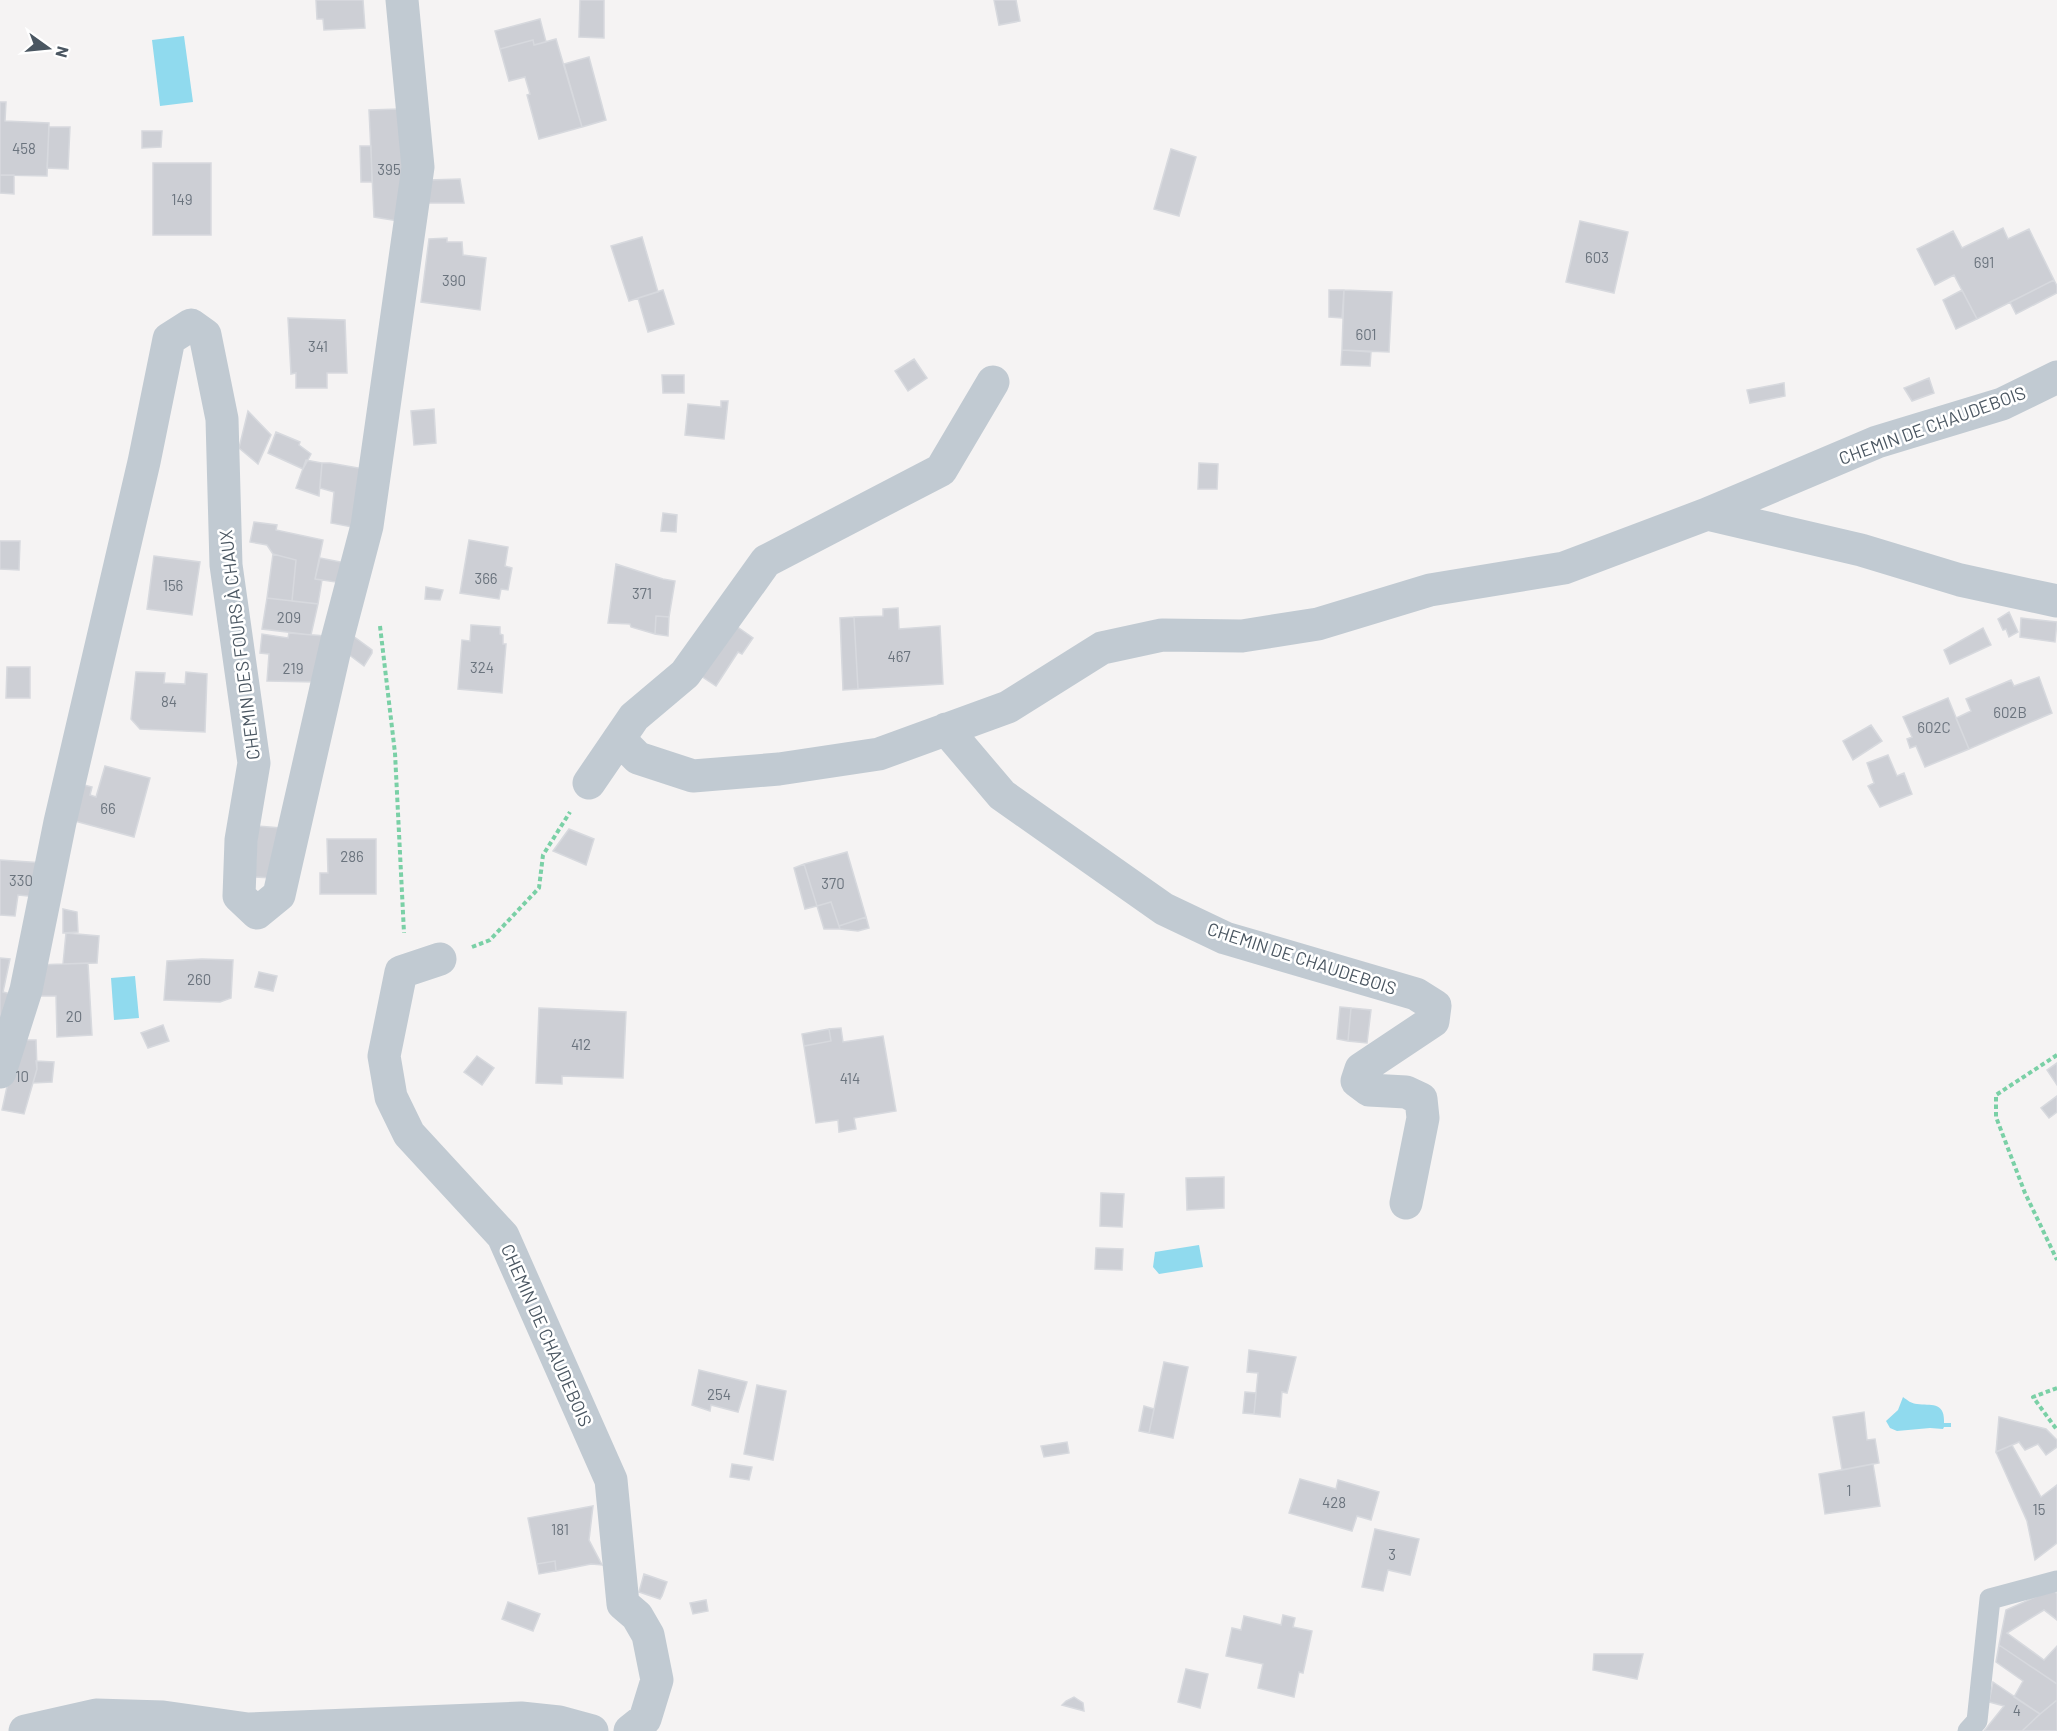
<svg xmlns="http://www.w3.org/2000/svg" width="2057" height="1731" viewBox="0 0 2057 1731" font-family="Barlow,sans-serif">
	<rect width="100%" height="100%" fill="#f5f3f3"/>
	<!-- water -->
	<path fill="#90daee" d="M184 36 193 102 160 106 152 40Z
		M135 976 139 1018 114 1020 111 978Z
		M1199 1245 1203 1267 1159 1274 1153 1267 1155 1252Z
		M1903 1397C1907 1400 1912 1404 1917 1404 1931 1406 1945 1401 1944 1423H1951V1427H1944L1943 1429 1930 1428 1897 1431 1890 1428 1886 1421 1898 1410Z"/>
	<!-- building -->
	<path fill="#cdcfd5" stroke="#d7d9de" stroke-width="1.5" d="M316 0H363L365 28 324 30 323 19H317Z
		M580 0H604V38L579 37Z
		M994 0H1016L1020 21 999 25Z
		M540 19 546 42 534 45 533 40 500 49 495 31Z
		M556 39 582 127 539 139 527 95 530 94 525 77 509 81 500 49 533 40 534 45Z
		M589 57 606 120 582 127 564 64Z
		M0 102H6L5 121 49 123 47 176 0 175Z
		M399 109 406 178 398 221 374 217 369 110Z
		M49 127H70L68 169 47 168Z
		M142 131H162L161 147 142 148Z
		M360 146H371L372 182H361Z
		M1171 149 1196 157 1179 216 1154 209Z
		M153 163H211V235H153Z
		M0 175H14V194L0 193Z
		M460 179 464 203H425L429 180Z
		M1580 221 1628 232 1614 293 1566 282Z
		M2003 228 2008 239 2029 229 2054 280 1977 319 1954 275 1935 285 1917 249 1953 231 1962 248Z
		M642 237 658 292 629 301 611 246Z
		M447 238V242H462L463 255 486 258 480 310 421 302 429 239Z
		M2054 280 2057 286V293L2016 314 2010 302Z
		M663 290 674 324 648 332 638 298Z
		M1329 290H1344L1342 318 1329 317Z
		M1344 290 1392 292 1389 352 1342 350Z
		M1962 290 1977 319 1956 329 1943 300Z
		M288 318 345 320 347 373H327V388H296V373L291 374Z
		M1342 350 1371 352 1370 366 1341 365Z
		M914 359 927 378 908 391 895 371Z
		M662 375H684V393H663Z
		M1929 378 1934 393 1912 401 1904 388Z
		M1784 383 1785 396 1750 403 1747 390Z
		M721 401H728L724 439 685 435 688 404 721 407Z
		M434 409 436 443 414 445 411 411Z
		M248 411 271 435 258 464 239 448Z
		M276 432 300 442 299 445 311 454 303 469 268 453Z
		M306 460 322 463 319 496 296 488Z
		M322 463H330L370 470 357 528 331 523 334 492 320 488Z
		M1199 463 1218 464 1217 489H1198Z
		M663 513 677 515 676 532 661 531Z
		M254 522 277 525 276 530 323 540 315 579 322 580 318 604 292 601 296 560 273 554 267 545 250 542Z
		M469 540 508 547 505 566 512 568 508 590 501 589 499 599 460 593Z
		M0 541H20L19 570 0 569Z
		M273 554 296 560 292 601 267 598Z
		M154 556 200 562 192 615 147 609Z
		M320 558 346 563 342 583 315 579Z
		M616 564 663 579 675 581 669 617 656 616 655 634 631 627 630 624 608 623Z
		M426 587 443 590 440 600 425 599Z
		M267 598 318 604 311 635 262 629Z
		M898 608 899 629 940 626 943 684 858 689 854 617 883 616V609Z
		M2009 612 2018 632 2009 637 2006 629 2003 630 1998 619Z
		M656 616 669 617 668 636 655 634Z
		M854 617 858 689 843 690 840 618Z
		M2021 618 2057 622 2055 642 2020 637Z
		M729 621 753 638 742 654 738 652 716 686 695 672Z
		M471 625 500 627V634L503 635V644H506L502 693 458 689 462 640 470 641Z
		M1983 628 1991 645 1950 664 1944 650Z
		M289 633 325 636 315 682 267 681 269 654 260 653 262 634 288 638Z
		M349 633 372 650V653L364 666 344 651Z
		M7 667H30V698H6Z
		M136 672 165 673 164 683 185 684 186 672 207 674 205 732 140 729 131 719Z
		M2039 677 2052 713 1969 749 1956 718 1971 711 1966 699 2011 680 2014 686Z
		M1948 698 1969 749 1925 767 1916 746 1910 748 1907 739 1912 737 1903 717Z
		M1871 725 1882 741 1853 760 1843 741Z
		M1888 755 1897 776 1904 773 1912 794 1880 807 1868 786 1874 783 1867 763Z
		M105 766 150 778 134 837 71 820 80 784 92 787 90 795 96 797Z
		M257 826 281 828 272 878 255 877Z
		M569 829 594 839 586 865 553 851Z
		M327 839H376V894H320V873H328Z
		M847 852 866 917 839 926 831 902 817 906 804 864Z
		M0 860 44 863 38 897 18 895 15 916 0 915Z
		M804 864 817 906 805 909 794 868Z
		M831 902 840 929H824L817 906Z
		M63 909 77 912 78 932 63 933Z
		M866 917 869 928 858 931 840 929 839 926Z
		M66 933 99 936 97 963 63 964Z
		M0 958 10 959 3 992 11 994 0 1032Z
		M202 959 233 960 231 998 220 1002 164 1000 167 961Z
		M88 963 92 1035 57 1037 56 996H32L38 965Z
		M259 972 277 976 273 991 255 987Z
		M1340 1007 1351 1008 1348 1041 1337 1039Z
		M539 1008 626 1012 623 1078 562 1076V1084L536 1083Z
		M1351 1008 1371 1010 1367 1043 1348 1041Z
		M163 1025 169 1041 148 1048 141 1033Z
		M841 1028 843 1042 883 1036 896 1111 854 1118 856 1129 839 1132 838 1120 816 1123 804 1046 831 1041 829 1029Z
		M829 1029 831 1041 804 1046 802 1034Z
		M17 1040H36L37 1069 24 1114 2 1110Z
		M477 1056 494 1068 482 1085 464 1072Z
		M36 1061 54 1062 52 1082 33 1083 37 1069Z
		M2057 1063V1085L2047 1070Z
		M2057 1096V1112L2049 1118 2041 1108Z
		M1224 1177V1208L1187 1210 1186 1178Z
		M1101 1193 1124 1194 1122 1227 1100 1226Z
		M1096 1248 1123 1249 1122 1270 1095 1269Z
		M1249 1350 1296 1357 1287 1393 1282 1392 1280 1417 1254 1414 1258 1373 1247 1372Z
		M1164 1362 1188 1367 1173 1438 1149 1433Z
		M699 1370 747 1382 738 1412 711 1405 710 1411 692 1405Z
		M757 1385 786 1391 773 1460 744 1454Z
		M1245 1392 1256 1393 1254 1414 1243 1413Z
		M1144 1406 1154 1409 1149 1433 1139 1431Z
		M1864 1412 1867 1440 1875 1439 1879 1463 1842 1470 1833 1417Z
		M1999 1417 2046 1429 2057 1440V1447L2046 1455 2038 1444 2025 1450 2019 1442 1996 1452Z
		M1067 1442 1069 1453 1044 1457 1041 1446Z
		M2012 1445 2041 1497 2057 1485V1543L2035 1560 2027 1521 1996 1452Z
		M732 1464 752 1467 749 1480 730 1477Z
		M1873 1464 1880 1506 1825 1514 1819 1474Z
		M1300 1479 1336 1489 1338 1480 1379 1492 1371 1520 1357 1516 1352 1531 1289 1513Z
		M593 1506 589 1540 602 1565 591 1564 556 1571 555 1561 537 1564 528 1518Z
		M1375 1529 1419 1539 1410 1575 1388 1570 1383 1591 1362 1587Z
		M555 1561 556 1571 539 1574 537 1564Z
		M644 1574 667 1582 662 1596 660 1599 639 1592Z
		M2053 1589 2057 1594V1620L2044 1610 2007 1633 2044 1660 2057 1646V1684L1999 1645 2006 1610Z
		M706 1600 708 1611 693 1614 690 1603Z
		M508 1602 540 1614 533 1631 502 1619Z
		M1283 1615 1295 1618 1293 1627 1312 1631 1303 1673 1299 1672 1294 1697 1258 1688 1263 1664 1226 1656 1232 1628 1241 1630 1244 1616 1281 1625Z
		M1999 1645 2057 1684V1700L2040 1714 2014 1697 2023 1681 1996 1662Z
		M1594 1654H1643L1637 1679 1593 1670Z
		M1186 1669 1208 1674 1200 1708 1178 1702Z
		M1993 1682 2040 1714 2022 1731H1984L2004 1706 1989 1702Z
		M1074 1697 1083 1703 1084 1711 1062 1705 1066 1701Z
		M2057 1700V1731H2022L2040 1714Z"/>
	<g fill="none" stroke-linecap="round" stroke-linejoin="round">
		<!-- path -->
		<path stroke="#7ad0a6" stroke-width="4" stroke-dasharray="4.5 3" stroke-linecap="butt" d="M380 626 395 753 404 933
			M472 947 490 940 539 888 543 855 570 812
			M2057 1055 1996 1095V1117L2025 1193 2057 1260
			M2057 1388 2033 1397 2057 1430"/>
		<!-- lane -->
		<path stroke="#c1cad2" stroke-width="21" d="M1968 1731 1977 1721 1990 1599 2057 1581"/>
		<!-- street -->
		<path stroke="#c1cad2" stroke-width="33" d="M1707 514 1861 550 1960 580 2057 601
			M946 729 1002 795 1164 909 1225 938 1416 994 1435 1006 1433 1021 1361 1069 1357 1081 1369 1090 1406 1092 1421 1099 1423 1118 1406 1203
			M619 739 638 758 693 776 779 769 879 754 1008 707 1102 648 1162 635 1242 636 1318 624 1430 590 1564 568 1707 514 1877 442 2002 404 2057 377
			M589 783 634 717 685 674 766 561 941 470 993 382
			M440 959 401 972 384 1056 391 1097 409 1134 503 1236 611 1480 623 1604 637 1616 648 1635 657 1680 645 1719 630 1731
			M0 1072 26 990 60 822 144 462 169 339 191 325 205 335 222 419 226 565 254 763 241 840 239 896 257 913 279 895 337 640 367 526 418 167 402 0
			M25 1731 96 1715 163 1717 248 1729 521 1718 559 1722 592 1731"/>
	</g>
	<g text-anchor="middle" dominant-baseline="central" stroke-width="5" stroke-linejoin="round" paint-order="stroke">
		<!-- number labels -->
		<g font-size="15" fill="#6b747e">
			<text x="24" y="148">458</text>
			<text x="389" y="169">395</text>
			<text x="182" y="199">149</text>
			<text x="1597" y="257">603</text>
			<text x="1984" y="262">691</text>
			<text x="454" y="280">390</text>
			<text x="1366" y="334">601</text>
			<text x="318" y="346">341</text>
			<text x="486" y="578">366</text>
			<text x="173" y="585">156</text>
			<text x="642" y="593">371</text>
			<text x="289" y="617">209</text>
			<text x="899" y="656">467</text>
			<text x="482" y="667">324</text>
			<text x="293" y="668">219</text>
			<text x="169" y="701">84</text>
			<text x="2010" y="712">602B</text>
			<text x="1934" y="727">602C</text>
			<text x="108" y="808">66</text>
			<text x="352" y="856">286</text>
			<text x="21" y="880">330</text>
			<text x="833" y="883">370</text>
			<text x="199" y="979">260</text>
			<text x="74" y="1016">20</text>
			<text x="581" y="1044">412</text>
			<text x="22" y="1076">10</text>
			<text x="850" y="1078">414</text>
			<text x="719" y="1394">254</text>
			<text x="1849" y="1490">1</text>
			<text x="1334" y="1502">428</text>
			<text x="2039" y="1509">15</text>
			<text x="560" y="1529">181</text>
			<text x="1392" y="1554">3</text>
			<text x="2017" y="1710">4</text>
		</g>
		<!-- street labels -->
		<g font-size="18" fill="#4a5661" stroke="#fff">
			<text transform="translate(1932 425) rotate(-20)">CHEMIN DE CHAUDEBOIS</text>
			<text transform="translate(239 645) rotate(-97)">CHEMIN DES FOURS À CHAUX</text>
			<text transform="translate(1302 958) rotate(18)">CHEMIN DE CHAUDEBOIS</text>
			<text transform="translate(547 1335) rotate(66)">CHEMIN DE CHAUDEBOIS</text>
		</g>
	</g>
	<!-- north arrow -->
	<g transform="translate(48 48) rotate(105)" stroke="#ffffff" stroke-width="4.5" paint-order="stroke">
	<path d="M0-4.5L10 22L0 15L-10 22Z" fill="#4a5661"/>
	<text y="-9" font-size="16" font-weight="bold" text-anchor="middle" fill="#4a5661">N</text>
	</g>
</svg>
